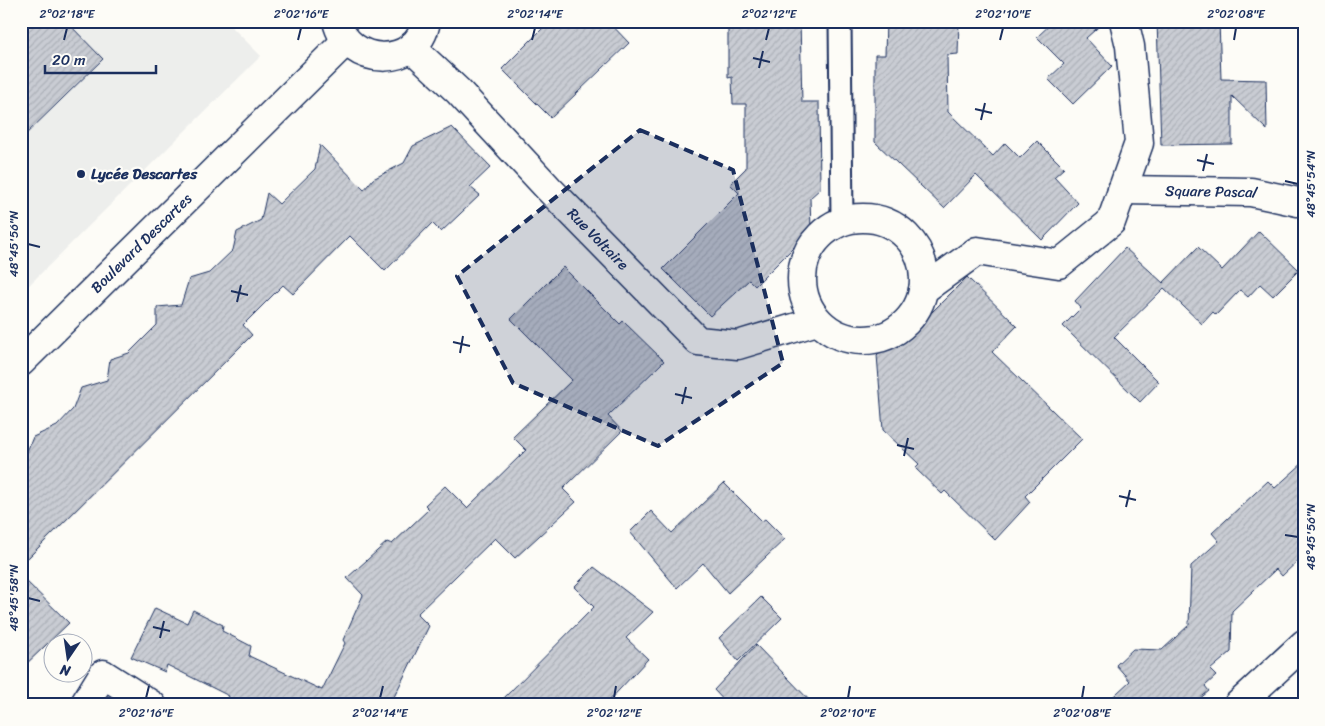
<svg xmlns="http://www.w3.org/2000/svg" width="1325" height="726" viewBox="0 0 1325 726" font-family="Sriracha,sans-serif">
	<defs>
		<pattern id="building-hatch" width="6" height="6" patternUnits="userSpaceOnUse" patternTransform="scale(1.25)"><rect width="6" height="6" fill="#c9ccd3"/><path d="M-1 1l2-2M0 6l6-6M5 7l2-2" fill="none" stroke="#acb0b8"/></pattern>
	</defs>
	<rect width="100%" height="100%" fill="#fdfcf7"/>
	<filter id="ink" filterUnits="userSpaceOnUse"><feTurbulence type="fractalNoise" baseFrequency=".02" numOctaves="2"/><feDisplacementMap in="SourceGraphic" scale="10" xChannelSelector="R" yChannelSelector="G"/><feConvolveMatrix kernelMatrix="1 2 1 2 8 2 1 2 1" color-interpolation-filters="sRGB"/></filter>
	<g filter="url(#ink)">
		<!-- built -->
		<path fill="#edeeec" d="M21 21H226L261 56 21 293Z"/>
		<!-- building -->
		<path fill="url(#building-hatch)" stroke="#1b2f5e" d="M21 21H66L103 59 21 139Z
			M550 21H608L629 43 551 118 502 69Z
			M728 21H800L802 102H819L820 189 810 198 811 230 755 286 749 280 710 316 663 269 739 193 730 184 746 168V104H733L732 77 728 78Z
			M886 21H959L958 54 947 55 948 112 993 156 1005 143 1020 158 1037 141 1064 168 1054 177 1078 203 1042 240 976 175 944 208 875 142V55H885Z
			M1054 21H1105L1086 38 1112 66 1073 104 1048 79 1064 64 1037 37Z
			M1157 21H1219L1221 79 1266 80 1267 130 1232 96V144L1161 145Z
			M452 127 491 167 470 187 480 195 441 232 432 223 385 271 350 236 293 294 283 285 243 325 252 335 21 565V466L33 437 57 426 73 409 81 388 107 380 110 359 129 353 157 325V307L181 305 189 279 209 273 233 250 237 232 261 220 267 193 279 204 315 169 320 145 364 190 373 179 404 163 413 146Z
			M1259 231 1299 270 1273 296 1260 284 1248 297 1240 290 1216 315 1213 312 1202 324 1164 288 1114 337 1159 382 1140 402 1063 326 1081 308 1075 301 1125 248 1163 283 1198 247 1222 270Z
			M563 267 620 324 623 321 664 361 608 416 622 431 563 489 576 502 515 558 495 538 417 614 429 626 390 705H225L229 696 167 665 165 672 131 657 155 608 187 623 193 610 223 625 222 631 251 646 249 656 322 690 345 643 343 640 363 595 347 578 387 542 392 544 429 509 425 505 445 486 467 508 526 450 513 437 572 380 511 319Z
			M967 277 1017 326 992 352 1082 439 1025 496 1030 502 995 540 945 491 942 494 915 468 919 464 883 430 877 355 894 339 897 341 918 326Z
			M1304 462V555L1282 576 1276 569 1232 611 1231 652 1210 670 1216 676 1205 686 1209 691 1192 705H1104L1130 681 1116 665 1133 649 1162 650 1189 625 1191 566 1219 541 1212 533 1268 481 1275 488Z
			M724 483 762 521 765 519 785 539 728 593 703 563 677 588 630 532 651 511 672 533Z
			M594 567 653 612 626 638 648 659 605 705H497L594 607 574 587Z
			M21 576 69 623 21 669Z
			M761 597 782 618 738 661 719 638Z
			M756 645 814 705H728L714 690Z"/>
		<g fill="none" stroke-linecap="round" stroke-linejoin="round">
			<defs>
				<path id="pedestrian" d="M840 21 842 220"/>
				<g id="minor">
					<path id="s1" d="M411 47 458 91 549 189 698 341 738 345 817 321"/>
					<path id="s2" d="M1122 190 1251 192 1298 202"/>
					<circle cx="863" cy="279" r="61"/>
					<path d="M923 290 977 251 1059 264 1111 222 1139 143 1130 46 1124 21"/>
					<path d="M84 705 103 674 152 705"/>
					<path d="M1238 705 1304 644"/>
				</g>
				<g id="tertiary">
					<path d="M337 21C347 67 418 70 426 21"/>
					<path id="s3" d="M21 362 346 41"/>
				</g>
			</defs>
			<!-- pedestrian casing -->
			<use href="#pedestrian" stroke="#1b2f5e" stroke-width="25"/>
			<!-- minor casing -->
			<use href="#minor" stroke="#1b2f5e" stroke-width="31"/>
			<!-- tertiary casing -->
			<use href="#tertiary" stroke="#1b2f5e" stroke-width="31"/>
			<!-- pedestrian -->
			<use href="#pedestrian" stroke="#fdfcf7" stroke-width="21"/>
			<!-- minor -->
			<use href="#minor" stroke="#fdfcf7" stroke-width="28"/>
			<!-- tertiary -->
			<use href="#tertiary" stroke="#fdfcf7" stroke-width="28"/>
		</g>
	</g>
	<!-- marked area -->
	<path fill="#1b2f5e" fill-opacity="0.2" stroke="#1b2f5e" stroke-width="4" stroke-dasharray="10 6" stroke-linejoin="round" d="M640 130 733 170 783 363 658 446 513 383 457 276Z"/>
	<!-- ticks -->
	<path fill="none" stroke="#1b2f5e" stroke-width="2" d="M64 40 67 28M298 40 301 28M532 40 535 28M766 40 769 28M1000 40 1003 28M1234 40 1236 28M753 58 770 62M759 68 763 51M975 109 992 113M981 120 985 103M1197 160 1214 164M1203 171 1207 154M1285 181 1298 184M28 244 40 247M231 291 248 295M237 302 241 285M453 342 470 346M460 353 463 336M675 394 692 398M682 404 686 387M897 445 914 449M904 456 908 438M1119 496 1136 500M1126 507 1130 490M1285 535 1298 537M28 598 40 601M153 627 170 631M160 638 164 621M146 698 149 686M380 698 383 686M614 698 616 686M848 698 850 686M1082 698 1084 686"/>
	<!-- markers -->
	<circle fill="#1b2f5e" stroke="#fdfcf7" stroke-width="2" cx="81" cy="174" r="5"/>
	<g text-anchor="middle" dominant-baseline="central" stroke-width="4.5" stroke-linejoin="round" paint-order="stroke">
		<!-- poi labels -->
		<g font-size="15" font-weight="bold" fill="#1b2f5e" stroke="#fdfcf7" text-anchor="start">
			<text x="91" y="174">Lycée Descartes</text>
		</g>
		<!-- street labels -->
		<g font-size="15" fill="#1b2f5e" stroke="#fdfcf7">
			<text stroke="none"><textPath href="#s2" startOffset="89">Square Pascal</textPath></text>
			<text stroke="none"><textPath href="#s1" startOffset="268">Rue Voltaire</textPath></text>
			<text stroke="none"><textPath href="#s3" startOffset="169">Boulevard Descartes</textPath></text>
		</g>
	</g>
	<!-- margin -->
	<rect width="1325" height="726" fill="none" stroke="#fdfcf7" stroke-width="55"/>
	<!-- north arrow -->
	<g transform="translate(68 658) rotate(193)"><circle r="24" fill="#fdfcf7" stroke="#a3aaba"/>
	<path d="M0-4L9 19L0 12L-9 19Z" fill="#1b2f5e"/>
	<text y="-8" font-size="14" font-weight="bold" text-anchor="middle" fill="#1b2f5e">N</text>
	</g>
	<!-- scale -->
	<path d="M45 65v8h111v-8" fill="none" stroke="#1b2f5e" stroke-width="2.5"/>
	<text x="52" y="65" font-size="15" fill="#1b2f5e" stroke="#fdfcf7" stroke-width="4" paint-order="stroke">20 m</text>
	<rect x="28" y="28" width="1270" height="670" fill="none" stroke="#1b2f5e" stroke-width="2"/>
	<g font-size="12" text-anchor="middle" fill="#1b2f5e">
		<text x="67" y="18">2°02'18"E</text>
		<text x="301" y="18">2°02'16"E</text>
		<text x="535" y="18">2°02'14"E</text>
		<text x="769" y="18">2°02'12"E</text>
		<text x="1003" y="18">2°02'10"E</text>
		<text x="1236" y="18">2°02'08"E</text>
		<text transform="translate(1311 184) rotate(-90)" y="4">48°45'54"N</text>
		<text transform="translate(14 244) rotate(-90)" y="4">48°45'56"N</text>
		<text transform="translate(1311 537) rotate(-90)" y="4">48°45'56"N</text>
		<text transform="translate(14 598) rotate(-90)" y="4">48°45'58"N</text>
		<text x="146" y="717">2°02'16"E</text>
		<text x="380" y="717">2°02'14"E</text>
		<text x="614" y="717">2°02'12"E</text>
		<text x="848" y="717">2°02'10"E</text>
		<text x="1082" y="717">2°02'08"E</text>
	</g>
</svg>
